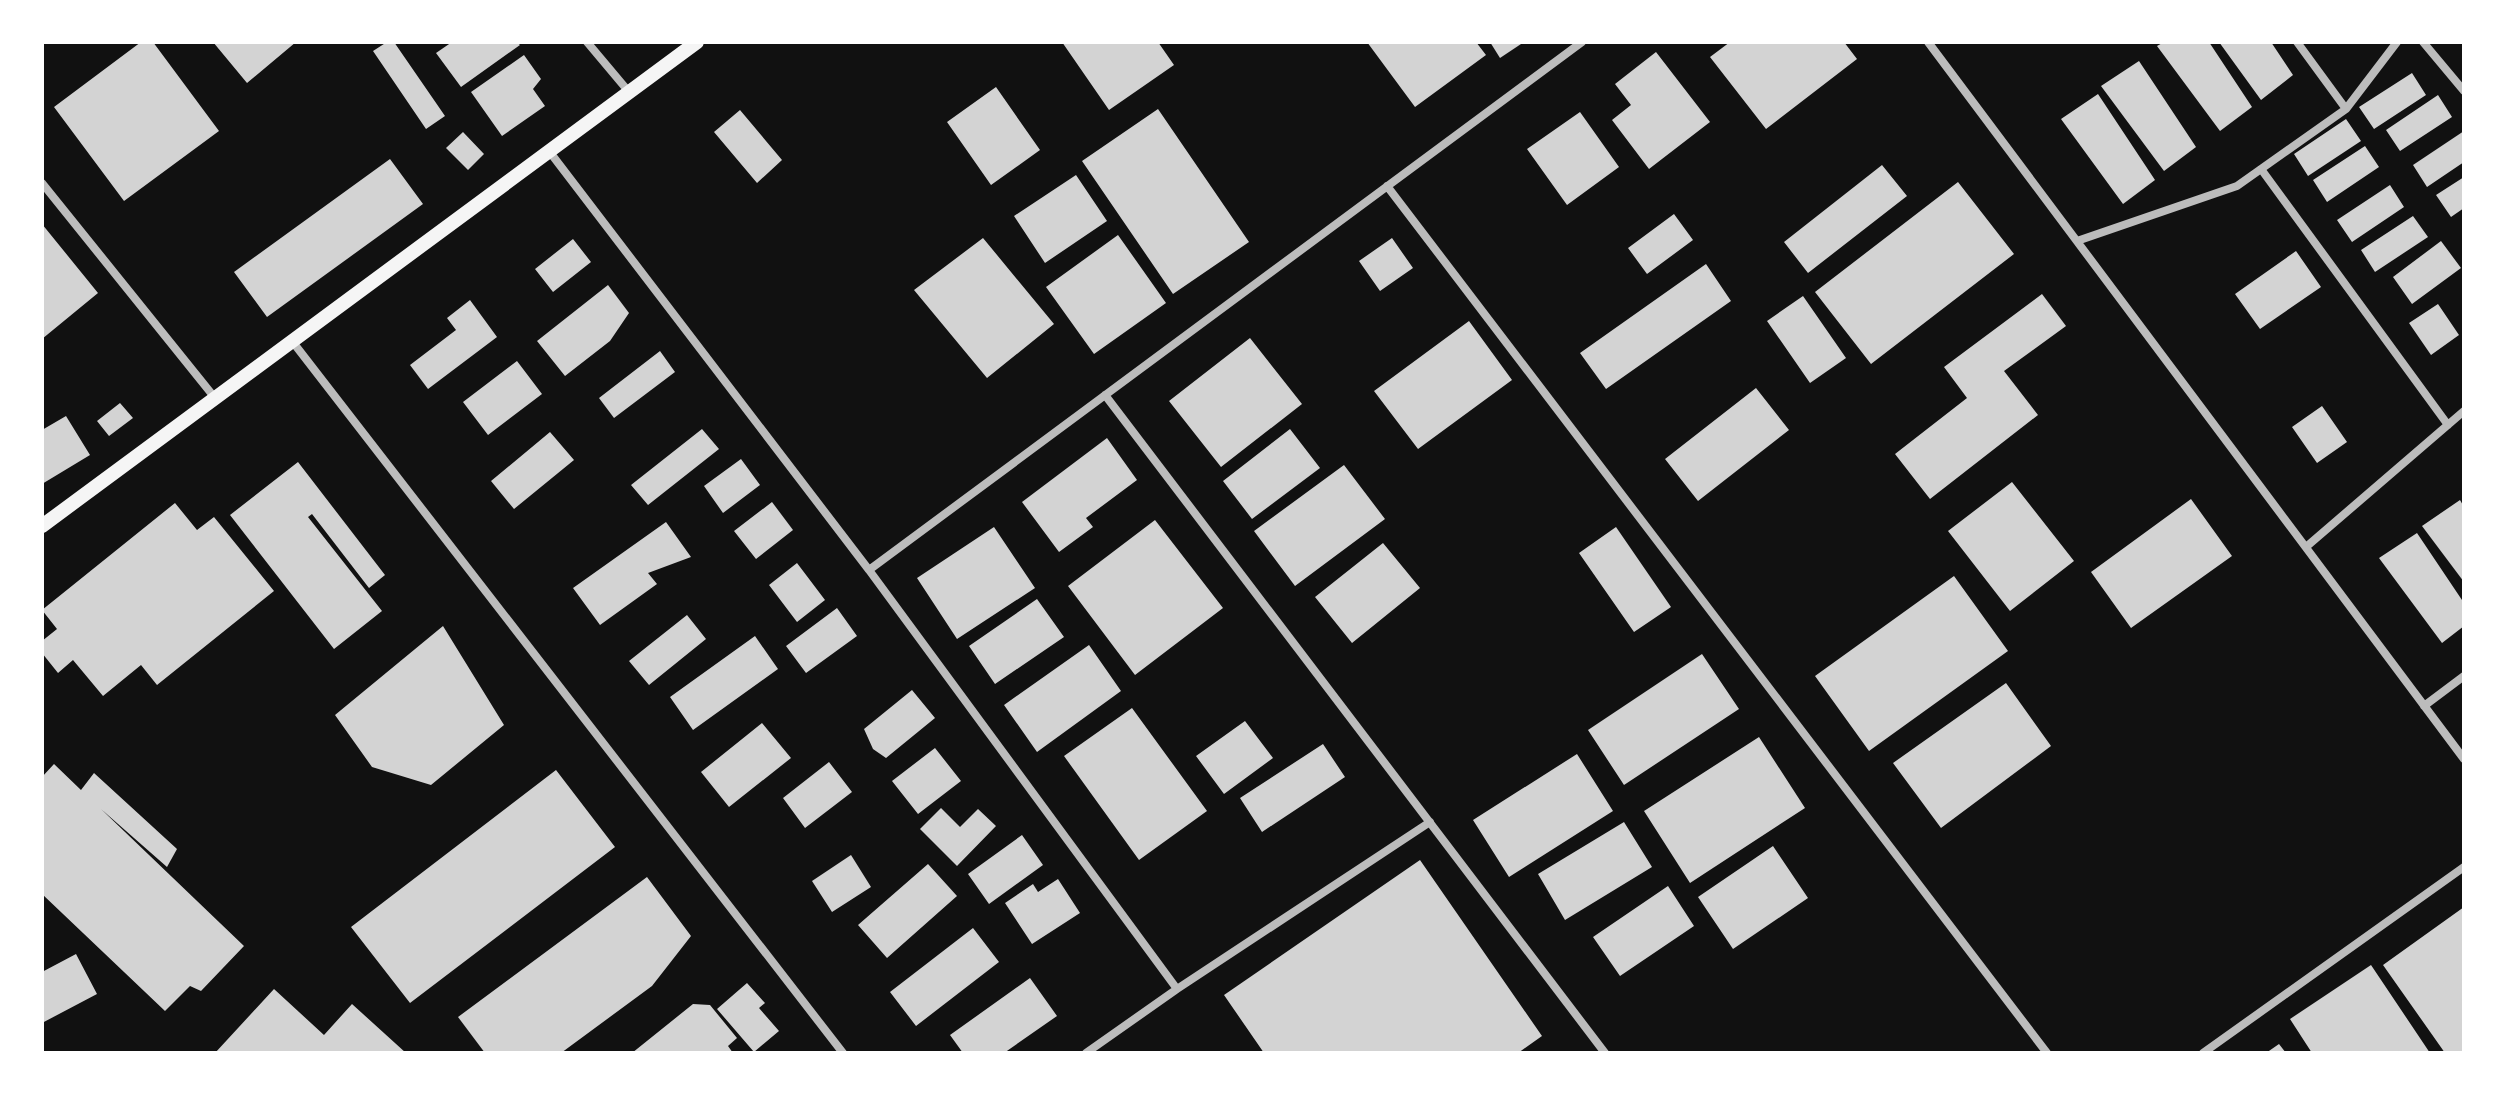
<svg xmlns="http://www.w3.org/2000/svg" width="2506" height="1095" viewBox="0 0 2506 1095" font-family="Raleway,sans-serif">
	<rect width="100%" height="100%" fill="#111"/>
	<!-- building -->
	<path fill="#d3d3d3" d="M141 42H153L219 131 124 201 54 107Z
		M213 42H296L247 83Z
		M387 42H394L445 116 426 129 373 51Z
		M452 42H517L520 45 461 87 436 53Z
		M1062 42H1158L1174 65 1109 110Z
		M1367 42H1476L1486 55 1415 107Z
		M1490 42H1524L1500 58Z
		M1730 42H1844L1857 59 1766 129 1710 57Z
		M2164 42H2209L2252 107 2220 131 2157 46Z
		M2219 42H2271L2293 75 2261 100Z
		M1656 52 1710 122 1649 169 1612 120 1631 105 1615 84Z
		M524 55 541 79 533 89 545 106 502 136 471 92Z
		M2139 61 2196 147 2164 171 2101 86Z
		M2412 73 2426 95 2374 129 2359 107Z
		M996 87 1040 150 991 185 947 122Z
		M2098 94 2155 180 2123 204 2061 119Z
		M2438 95 2452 117 2400 151 2386 130Z
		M1158 109 1249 242 1173 294 1082 161Z
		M740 110 782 160 757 183 714 132Z
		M1580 112 1619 167 1567 205 1527 149Z
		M2346 119 2361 141 2308 176 2294 154Z
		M2464 131V162L2427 187 2413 165Z
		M463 132 484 154 468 170 446 148Z
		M2365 146 2379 167 2327 202 2313 180Z
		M390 159 423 204 267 317 234 272Z
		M1882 165 1907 196 1808 273 1784 242Z
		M1076 175 1107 221 1045 263 1014 216Z
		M2464 177V208L2451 217 2436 195Z
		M1958 182 2014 254 1871 364 1815 292Z
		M2390 185 2404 207 2352 242 2337 220Z
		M1674 214 1693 240 1647 274 1628 248Z
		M2413 216 2428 237 2375 272 2361 250Z
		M42 224 98 293 42 339Z
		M1118 235 1166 303 1094 354 1046 287Z
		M983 238 1054 324 987 378 914 290Z
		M1392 238 1413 268 1380 291 1359 261Z
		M573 239 591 262 553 292 535 269Z
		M2441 241 2461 268 2412 304 2393 277Z
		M2296 251 2321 287 2260 329 2235 294Z
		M1706 264 1731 301 1606 389 1580 353Z
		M608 285 629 313 610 341 565 376 537 341Z
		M2042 294 2066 326 2004 371 2038 415 1930 499 1895 454 1967 398 1944 367Z
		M1803 296 1846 358 1810 383 1767 321Z
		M470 300 497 337 428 389 410 365 456 330 447 318Z
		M2438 304 2459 335 2431 355 2409 323Z
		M1469 321 1512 380 1418 449 1374 391Z
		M1250 338 1302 404 1221 467 1169 401Z
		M660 351 675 372 614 418 599 398Z
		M517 361 542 394 488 435 463 402Z
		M1756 388 1789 430 1698 501 1665 459Z
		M120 403 133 418 109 436 97 421Z
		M2322 406 2347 442 2317 463 2292 427Z
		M66 416 90 455 42 484V430Z
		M702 429 719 449 648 505 631 485Z
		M1290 429 1320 468 1252 519 1223 481Z
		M550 432 574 460 514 509 491 481Z
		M1107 438 1137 480 1086 518 1093 527 1059 552 1022 502Z
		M741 459 760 485 723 513 704 486Z
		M298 462 385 575 369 588 312 514 308 517 382 611 334 649 230 515Z
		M1344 465 1385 519 1295 586 1254 531Z
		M2012 482 2074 561 2010 611 1948 531Z
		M2191 499 2232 556 2131 628 2091 572Z
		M2460 500 2464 507V582L2422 526Z
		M772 502 793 530 756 559 734 531Z
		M175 503 197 530 214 517 274 591 157 685 141 665 103 696 73 660 58 673 42 653V641L57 629 42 610Z
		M1155 520 1223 608 1135 675 1068 586Z
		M666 522 691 557 648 573 657 584 600 625 573 588Z
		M994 527 1035 588 957 639 917 578Z
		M1616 527 1671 607 1634 632 1579 553Z
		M2417 533 2464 603V626L2442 643 2379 558Z
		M1383 543 1420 588 1352 643 1315 597Z
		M797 563 825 600 797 622 769 585Z
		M1954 576 2008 651 1869 751 1815 676Z
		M1037 599 1064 637 995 684 969 646Z
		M837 608 857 636 806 673 786 646Z
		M687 615 706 639 649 685 629 661Z
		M443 626 504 725 431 785 372 767 335 715Z
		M755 636 778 669 693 730 670 697Z
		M1089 645 1121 691 1037 752 1004 705Z
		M1702 654 1739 709 1624 785 1588 730Z
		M2006 683 2051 746 1941 828 1893 763Z
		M912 690 935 718 886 758 873 749 864 729Z
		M1132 708 1207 811 1139 860 1064 756Z
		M1245 721 1273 758 1224 794 1196 756Z
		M762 723 791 758 729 807 701 772Z
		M1759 737 1805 808 1690 883 1644 811Z
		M1323 744 1345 777 1262 832 1240 798Z
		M935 748 961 781 918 814 892 781Z
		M1577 754 1613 811 1509 877 1473 820Z
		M829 762 852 792 805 828 783 798Z
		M54 764 81 790 94 773 177 849 167 867 101 809 244 946 201 991 190 986 165 1011 42 894V777Z
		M556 770 615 847 410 1003 351 927Z
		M941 808 960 827 978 809 996 826 957 866 920 829Z
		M1624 822 1652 867 1565 920 1538 874Z
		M1022 835 1043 865 989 904 968 874Z
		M1773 846 1808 898 1733 949 1698 897Z
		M851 855 871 887 832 912 812 881Z
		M1420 860 1542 1036 1518 1053H1264L1224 995Z
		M928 864 957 896 887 958 858 925Z
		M647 877 691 936 652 986 561 1053H485L458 1017Z
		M1058 879 1080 913 1032 944 1005 903 1033 884 1038 892Z
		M1668 886 1694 926 1620 976 1593 937Z
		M2464 907V1053H2445L2383 965Z
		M973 928 999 962 916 1026 890 992Z
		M76 954 97 994 42 1023V972Z
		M2371 965 2430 1053H2312L2290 1019Z
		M1030 978 1057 1016 1004 1053H963L950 1035Z
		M747 983 765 1003 759 1008 779 1031 754 1052 717 1009Z
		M274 989 324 1035 352 1004 406 1053H215Z
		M693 1004 710 1005 737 1038 728 1046 733 1053H632Z
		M2279 1044 2286 1053H2266Z"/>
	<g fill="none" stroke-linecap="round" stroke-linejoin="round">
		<!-- minor -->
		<path stroke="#bcbcbc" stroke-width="8" d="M587 42 629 92
			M1928 42 2464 759
			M2423 42 2464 91
			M2346 109 2397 42
			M549 151 869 570 1582 42
			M2261 169 2448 425
			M42 183 215 398
			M1387 186 2047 1053
			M2077 241 2237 186 2346 109 2297 42
			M292 341 843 1053
			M1105 395 1605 1053
			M2306 547 2464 411
			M869 570 1177 989 1430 822
			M2424 706 2464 676
			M1086 1053 1177 989
			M2203 1053 2464 867"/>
		<!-- primary -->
		<path stroke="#f5f5f5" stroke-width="14" d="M42 526 697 42"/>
	</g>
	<!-- border -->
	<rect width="2506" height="1095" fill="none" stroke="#ffffff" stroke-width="88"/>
</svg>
